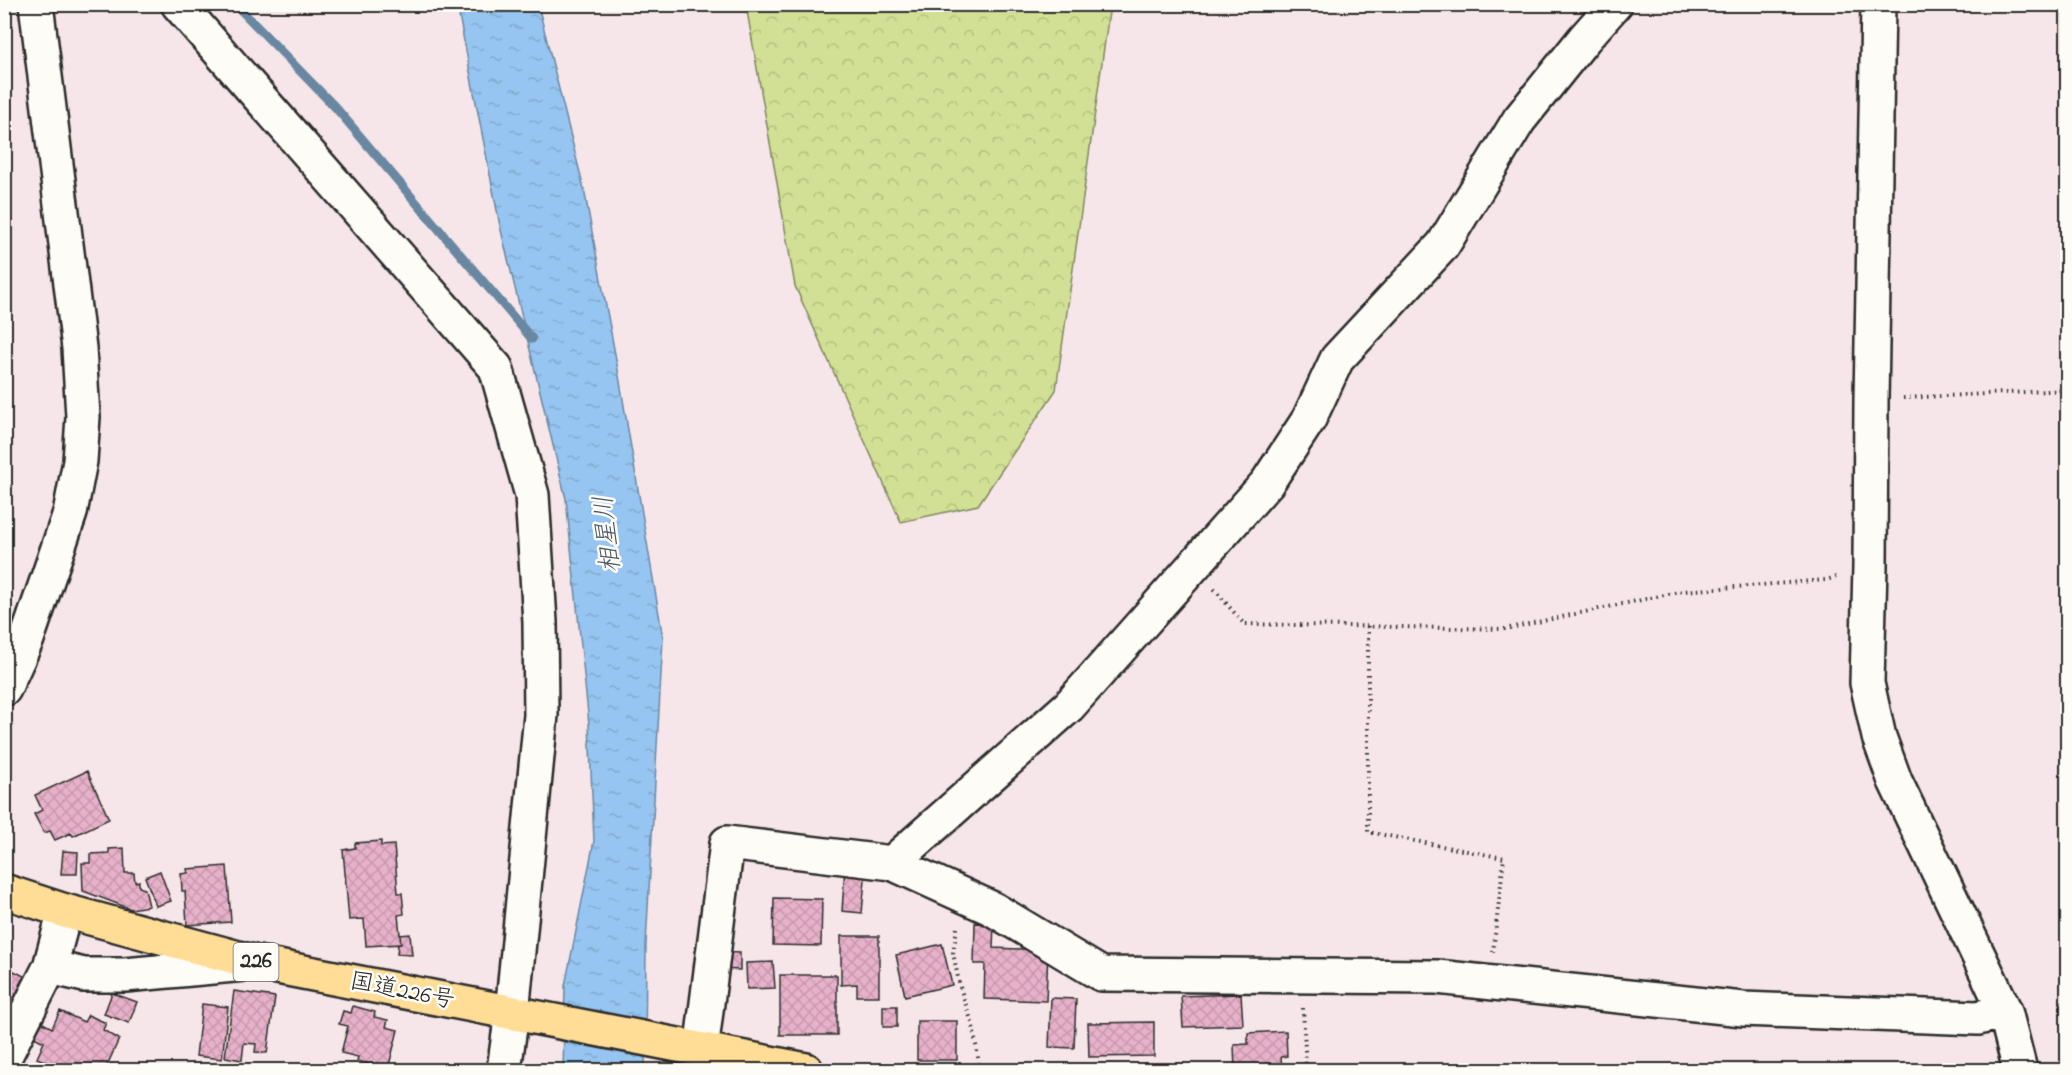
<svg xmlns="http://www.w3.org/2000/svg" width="2072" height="1075" viewBox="0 0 2072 1075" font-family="'Indie Flower','Klee One',sans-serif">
	<defs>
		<pattern id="forest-crowns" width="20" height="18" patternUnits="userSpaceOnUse" patternTransform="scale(1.5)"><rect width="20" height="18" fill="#d1e094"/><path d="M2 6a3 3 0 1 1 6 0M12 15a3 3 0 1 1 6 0" fill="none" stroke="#b4c080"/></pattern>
		<pattern id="water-ripples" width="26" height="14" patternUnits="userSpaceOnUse" patternTransform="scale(1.5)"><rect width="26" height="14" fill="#95c5f0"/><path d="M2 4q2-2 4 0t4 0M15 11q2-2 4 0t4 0" fill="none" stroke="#81a9ce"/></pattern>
		<pattern id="building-cross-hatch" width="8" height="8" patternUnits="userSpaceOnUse" patternTransform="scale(1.5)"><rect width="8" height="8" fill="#e7b1c9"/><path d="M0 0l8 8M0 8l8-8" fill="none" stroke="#c698ad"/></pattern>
	</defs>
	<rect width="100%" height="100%" fill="#f6e6e9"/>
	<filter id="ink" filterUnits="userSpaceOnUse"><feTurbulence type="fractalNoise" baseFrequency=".0167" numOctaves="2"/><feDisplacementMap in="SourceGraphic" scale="12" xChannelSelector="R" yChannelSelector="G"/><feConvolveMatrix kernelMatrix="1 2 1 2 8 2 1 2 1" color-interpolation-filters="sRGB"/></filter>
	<g filter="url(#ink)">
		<!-- forest -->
		<path fill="url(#forest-crowns)" stroke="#7e8660" stroke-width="1.5" d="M746 5H1110L1056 390 978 505 901 522 795 286Z"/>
		<!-- water -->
		<path fill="url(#water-ripples)" stroke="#6b87a1" stroke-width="1.5" d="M457 5H538L584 189 618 370 663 638 646 944 645 1070H563L565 986 594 841 589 724 566 499 500 226Z"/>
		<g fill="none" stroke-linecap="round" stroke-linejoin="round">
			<!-- stream -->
			<path stroke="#6b87a1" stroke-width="9" d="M235 4 336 108 532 339"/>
		</g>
		<!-- building -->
		<path fill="url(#building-cross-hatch)" stroke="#2b2b2b" stroke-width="1.5" d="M87 771 109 819 73 836 71 833 55 840 50 831 44 833 34 814 42 810 35 795Z
			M381 841V846L394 845 398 893H402L404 914 398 915 401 944 366 946 364 919 349 920 343 850 355 848V843Z
			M124 848 125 873H134L135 882 139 881V887L145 889 149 906 131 909 83 891 82 863H90V854L109 853V849Z
			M63 851 78 852 77 874H61Z
			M227 866 231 922 187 925 185 891H182L181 874 188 873 187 869Z
			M845 867 866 868 862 913 842 911Z
			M160 871 171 901 156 906 145 877Z
			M774 898 822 899 821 946 773 945Z
			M975 923 994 924 993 948 1048 950 1046 1001 984 999 985 964H974Z
			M410 934 412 955 397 954 398 944H401L400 935Z
			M841 936H879V996H857V984L841 985Z
			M942 944 952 985 905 996 896 955Z
			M721 952 740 953V970L720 969Z
			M773 962 775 988 747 989 746 963Z
			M4 966 24 976 19 985 25 988 12 1012 9 1011 4 1019Z
			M780 975H837V1035H780Z
			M234 991 275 997 267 1053 255 1052 256 1044 244 1043 242 1060 225 1057Z
			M112 993 137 1002 129 1023 104 1014Z
			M1241 994 1243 1025 1183 1027 1181 996Z
			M1051 998 1076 999 1074 1048 1049 1047Z
			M202 1004 228 1007 222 1059 196 1056Z
			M353 1006 375 1012 374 1017 388 1020 386 1027 398 1030 388 1069 357 1061 358 1057 341 1053 348 1026 339 1024 343 1011 351 1013Z
			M883 1006H897V1027H883Z
			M60 1011 84 1022 88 1015 106 1023 103 1030 119 1039 105 1070H65L37 1058 44 1042 34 1037 41 1022 52 1028Z
			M917 1021H957V1060H917Z
			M1154 1022V1056L1089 1057 1088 1023Z
			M1286 1031 1287 1056 1281 1057 1282 1070H1235L1234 1045 1248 1044V1033Z"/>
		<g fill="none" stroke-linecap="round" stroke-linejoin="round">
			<defs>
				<path id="minor" d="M178 4 496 368 532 495 540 622 541 715 512 1013 504 1070
					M1878 4 1871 400 1870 566 1867 683 1879 737 1895 781 2005 1011 2020 1070
					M4 689 27 639 70 513 80 461 83 417 79 348 36 4
					M892 863 993 909 1101 974 1437 977 1743 1009 1978 1018 2005 1011
					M50 967 84 975H125L256 963
					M701 1051 727 843 892 863 1069 706 1267 483 1309 419 1337 359 1443 245 1519 120 1584 39 1615 4
					M4 1058 50 967 65 911"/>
				<path id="highway" d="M4 891 65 911 257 963 806 1070"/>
			</defs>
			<!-- minor casing -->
			<use href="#minor" stroke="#2b2b2b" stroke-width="38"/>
			<!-- highway casing -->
			<use href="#highway" stroke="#2b2b2b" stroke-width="38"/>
			<!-- path -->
			<path stroke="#2b2b2b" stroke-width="4" stroke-dasharray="1.5 4.5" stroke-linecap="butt" d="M1903 398 2068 390
				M1214 589 1244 624 1505 629 1683 591 1826 580 1836 577
				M1368 626V832L1504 858 1493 952
				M957 928 953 953 960 987 973 1026 980 1070
				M1303 1008 1306 1070"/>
			<!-- minor -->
			<use href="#minor" stroke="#fdfcf7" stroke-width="33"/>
			<!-- highway -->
			<use href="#highway" stroke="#ffdd96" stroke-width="33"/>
		</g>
	</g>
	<g text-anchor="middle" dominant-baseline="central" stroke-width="5" stroke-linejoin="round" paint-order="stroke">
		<!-- shield labels -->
		<rect fill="#fdfcf7" stroke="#6a6a68" stroke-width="1.5" x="233.5" y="943" width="45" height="38" rx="4.5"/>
		<g font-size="22" font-weight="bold" fill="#2b2b2b">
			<text x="256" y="962">226</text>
		</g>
		<!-- street labels -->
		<g font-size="24" fill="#2b2b2b" stroke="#fdfcf7">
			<text transform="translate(402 992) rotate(11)">国道226号</text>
		</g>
		<!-- water labels -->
		<g font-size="26" font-style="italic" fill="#4b5966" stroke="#fdfcf7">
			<text transform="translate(609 534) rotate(-96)">相星川</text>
		</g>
	</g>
	<!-- margin -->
	<rect width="2072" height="1075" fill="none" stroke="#fdfcf7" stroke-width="24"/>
	<rect x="12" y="12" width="2048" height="1051" fill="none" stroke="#2b2b2b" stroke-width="2" filter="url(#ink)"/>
</svg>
